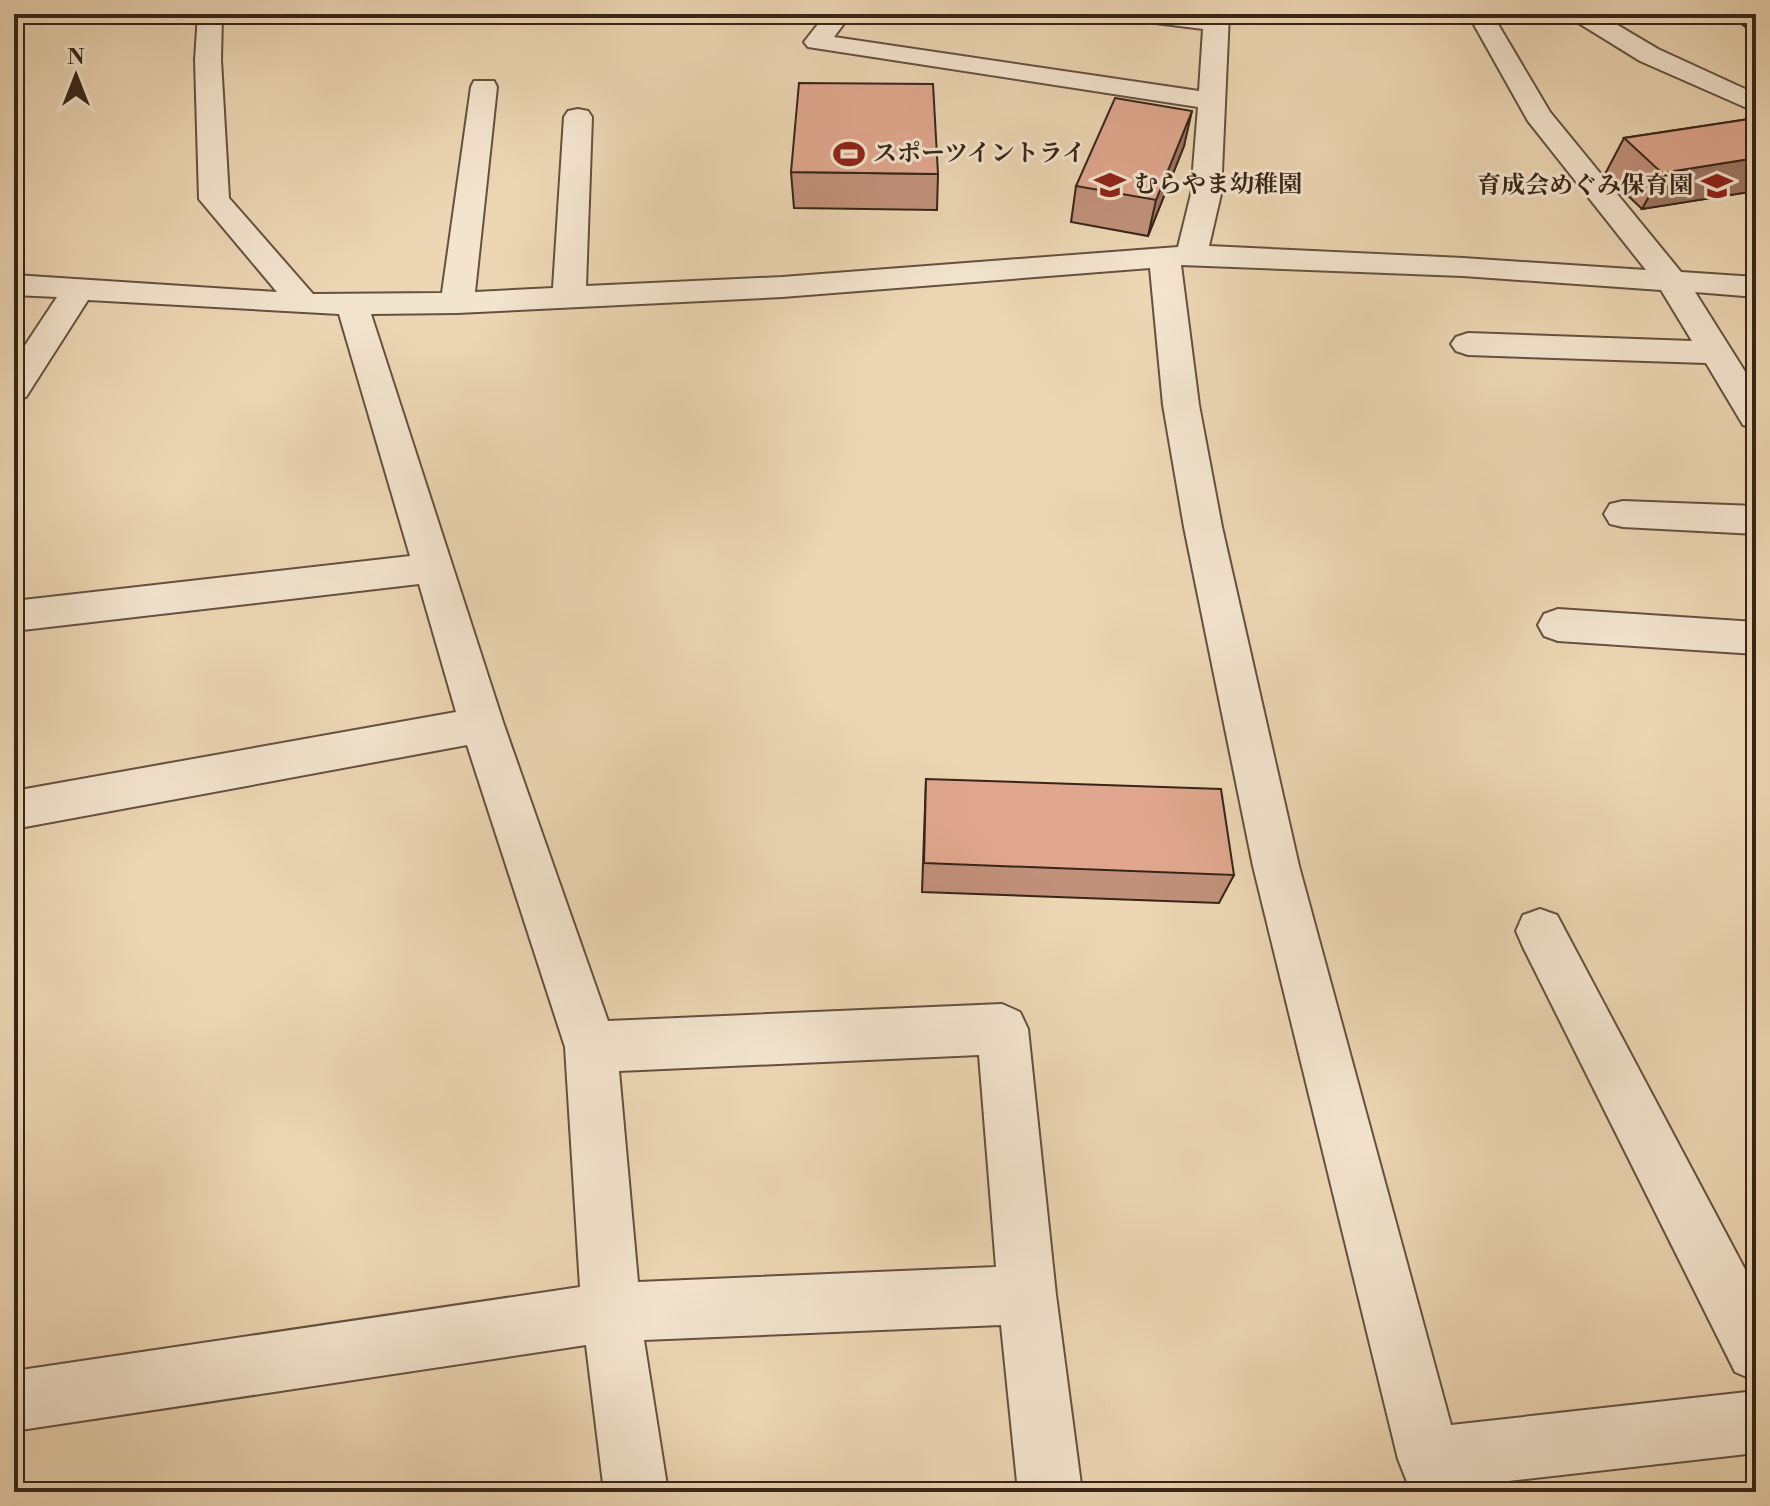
<svg xmlns="http://www.w3.org/2000/svg" width="1770" height="1506" viewBox="0 0 1770 1506" font-family="'Libre Bodoni','Noto Serif JP',serif">
	<rect width="100%" height="100%" fill="#ecd6b3"/>
	<filter id="stains"><feTurbulence type="fractalNoise" baseFrequency=".0025" numOctaves="4"/><feColorMatrix values="0 0 0 0 .2 0 0 0 0 .09 0 0 0 0 .02 0 0 0 .5 -.17"/></filter>
	<radialGradient id="worn" r=".72"><stop offset=".6" stop-color="#630" stop-opacity="0"/><stop offset="1" stop-color="#630" stop-opacity=".3"/></radialGradient>
	<g fill="none" stroke-linecap="round" stroke-linejoin="round">
		<defs>
			<path id="minor" d="M198 14H222L221 60 229 198 313 294 442 293 471 87 474 81H494L497 87 475 292 553 288 564 117 568 111 578 109 588 111 592 117 586 286 782 277 1178 247 1191 194 1198 107 808 47 804 42 826 14H851L834 37 1199 91 1203 29 1140 21 1131 19 1128 14H1229L1221 194 1209 246 1463 258 1646 270 1528 121 1468 14H1492L1550 112 1681 272 1756 277V297L1695 292 1756 389V429L1743 425 1706 363 1468 355 1456 351 1451 344 1456 337 1468 333 1692 341 1661 290 1463 276 1181 265 1199 405 1222 527 1299 866 1451 1425 1756 1391V1453L1472 1485 1475 1492H1411L1398 1459 1253 866 1184 527 1163 405 1150 268 782 297 457 313 371 314 504 725 608 1021 1002 1004 1020 1012 1028 1029 1056 1295 1082 1492H1018L1001 1325 644 1340 668 1492H604L586 1345 14 1431V1371L580 1287 565 1047 467 745 14 829V791L456 712 419 584 14 631V601L410 556 339 314 88 300 26 397 14 400V362L57 297 14 295V275L277 292 199 199 195 60ZM979 1055 996 1267 638 1282 619 1071Z
				M1569 14H1599L1658 49 1756 94V112L1640 61 1572 19Z
				M1623 501 1756 506V534L1623 527 1610 524 1604 514 1610 504Z
				M1558 609 1756 622V654L1558 641 1544 636 1538 625 1544 614Z
				M1540 909 1557 915 1756 1290V1381L1735 1372 1523 947 1516 931 1523 915Z"/>
		</defs>
		<!-- minor casing -->
		<use href="#minor" stroke="#645140" stroke-width="4"/>
		<!-- minor -->
		<use href="#minor" fill="#f3e4ce" fill-rule="evenodd"/>
	</g>
	<!-- wall -->
	<path fill="#c1907a" stroke="#372519" stroke-width="2" d="M1728 14H1756V28L1748 29Z
		M1756 118V191L1642 209 1605 174 1624 138Z
		M1184 146 1148 236 1071 222 1076 186Z
		M791 172 938 174 937 210 794 208Z
		M926 779 1234 875 1219 903 922 892Z"/>
	<!-- shaded-wall -->
	<path fill="#9d7563" stroke="#372519" stroke-width="2" d="M1192 111 1184 146 1148 236 1156 200Z
		M1756 158V191L1642 209 1662 173Z"/>
	<!-- building -->
	<path fill="#e0a78e" stroke="#372519" stroke-width="2" d="M799 83 933 84 938 174 791 172Z
		M1115 98 1192 111 1156 200 1076 186Z
		M1756 118V158L1662 173 1624 138Z
		M926 779 1221 789 1234 875 924 863Z"/>
	<!-- icons -->
	<defs>
		<symbol id="stadium-bare" viewBox="-9 -9 18 18"><path d="M0-5a6.5 5 0 1 0 0 10a6.5 5 0 1 0 0-10ZM-3.5-1.8h7v3.6h-7Z" fill="#8f2418" stroke="#f3e4ce" stroke-width="2.5" paint-order="stroke"/></symbol>
		<symbol id="school-bare" viewBox="-9 -9 18 18"><path d="M0-5L7-2L0 1L-7-2ZM-4 1L0 2.5L4 1V4Q0 6-4 4Z" fill="#8f2418" stroke="#f3e4ce" stroke-width="2.5" paint-order="stroke"/></symbol>
	</defs>
	<g fill-rule="evenodd">
		<use href="#stadium-bare" x="827" y="132" width="44" height="44"/>
		<use href="#school-bare" x="1088" y="163" width="44" height="44"/>
		<use href="#school-bare" x="1695" y="164" width="44" height="44"/>
	</g>
	<g text-anchor="middle" dominant-baseline="central" stroke-width="6" stroke-linejoin="round" paint-order="stroke">
		<!-- far-poi labels -->
		<g font-size="24" font-weight="bold" fill="#372519" stroke="#f3e4ce" text-anchor="start">
			<text x="873" y="154">スポーツイントライ</text>
			<text x="1134" y="185">むらやま幼稚園</text>
			<text x="1693" y="186" text-anchor="end">育成会めぐみ保育園</text>
		</g>
	</g>
	<!-- margin -->
	<rect width="1770" height="1506" fill="none" stroke="#ecd6b3" stroke-width="48"/>
	<rect x="16" y="16" width="1738" height="1474" fill="none" stroke="#372519" stroke-width="4"/>
	<rect x="24" y="24" width="1722" height="1458" fill="none" stroke="#372519" stroke-width="2"/>
	<!-- north arrow -->
	<g transform="translate(76 76)" stroke="#f3e4ce" stroke-width="6" paint-order="stroke">
	<path d="M0-6L14 30L0 20L-14 30Z" fill="#372519"/>
	<text y="-12" font-size="22" font-weight="bold" text-anchor="middle" fill="#372519">N</text>
	</g>
	<rect width="100%" height="100%" filter="url(#stains)"/>
	<rect width="100%" height="100%" fill="url(#worn)"/>
</svg>
